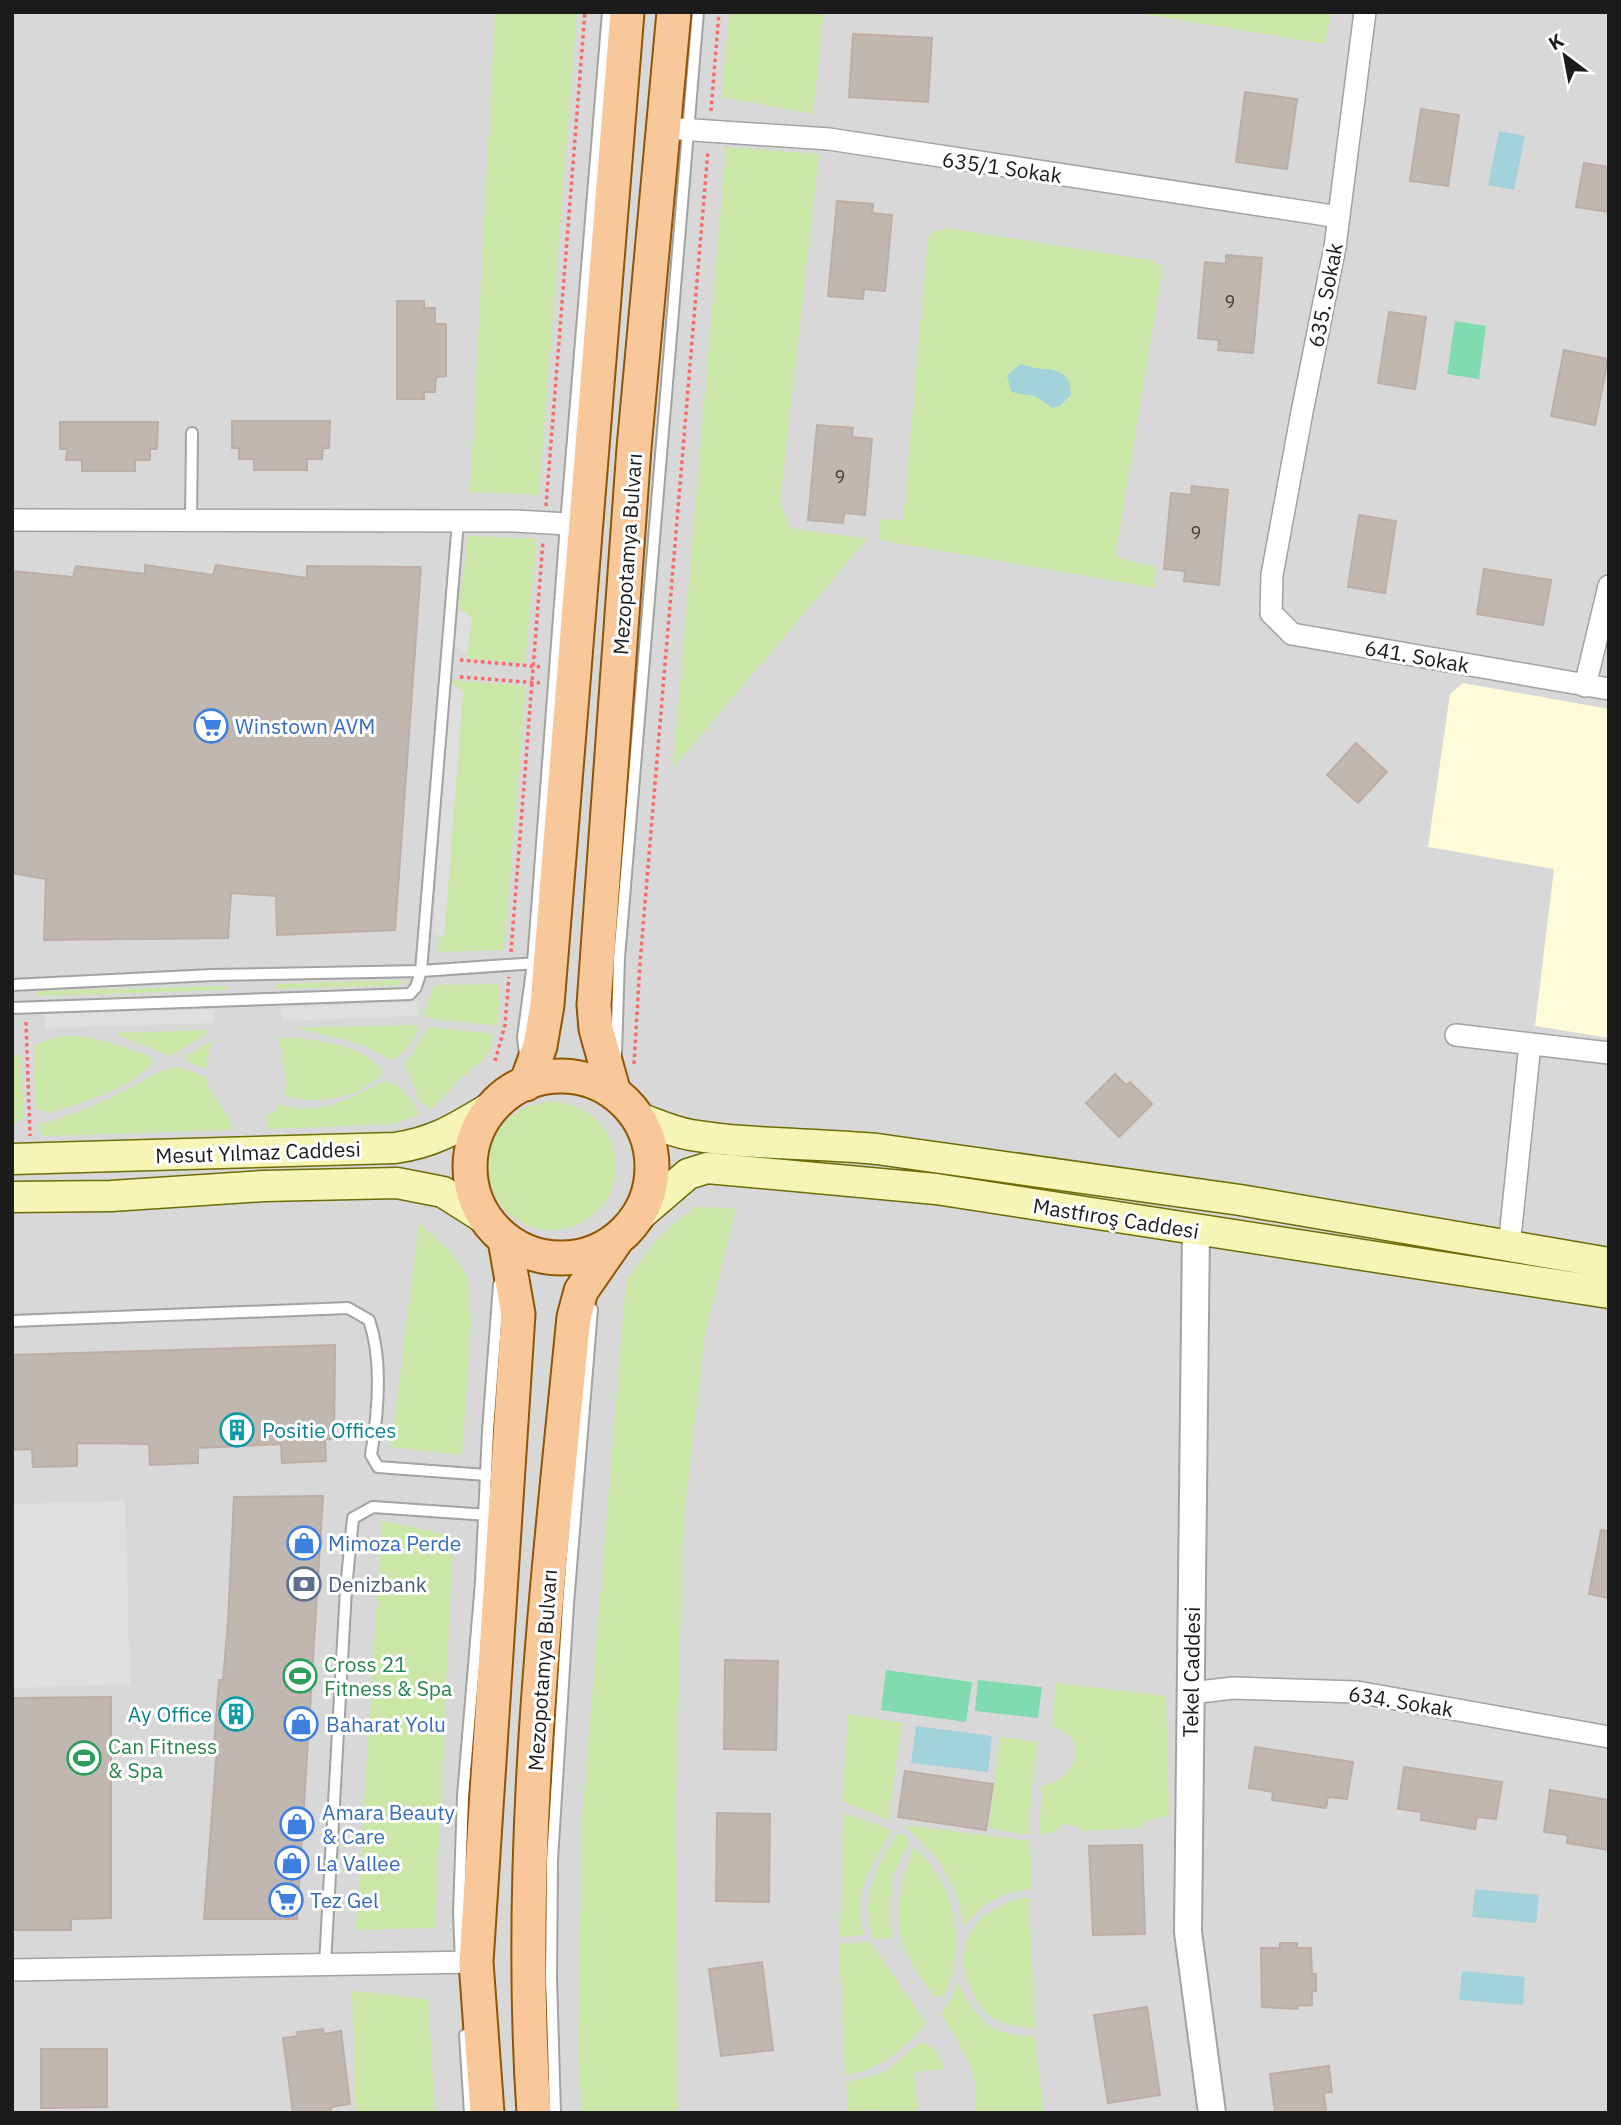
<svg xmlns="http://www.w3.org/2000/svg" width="1621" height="2125" viewBox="0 0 1621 2125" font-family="'IBM Plex Sans',sans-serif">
	<rect width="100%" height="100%" fill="#ede8e1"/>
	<!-- residential -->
	<path fill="#d9d8d8" d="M12 12H1609V2113H12Z"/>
	<!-- education -->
	<path fill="#fefbd9" d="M1463 683 1609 709V1038L1535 1026 1554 869 1428 847 1450 694Z"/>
	<!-- grass -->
	<path fill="#cbe7a7" d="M495 12H577L539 495 470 492Z
		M729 12H824L813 114 722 97Z
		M1131 12H1331L1325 44Z
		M726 147 819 154 780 501 790 528 867 539 673 768Z
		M946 228 1154 261 1160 265 1162 272 1115 557 1155 567 1154 588 879 540 880 519 903 520 928 237 936 231Z
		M468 536 537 539 525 663 467 658 472 618 459 608Z
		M450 680 526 686 504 950 440 952 438 950 440 936 444 937 463 692 450 682Z
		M400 980 402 984 400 985 277 989 276 987 277 984Z
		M500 984 498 1026 425 1018 424 1014 433 988 437 985Z
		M228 986 226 990 39 996 36 994 38 991Z
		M416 1025 418 1031C411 1043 405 1054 392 1060L365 1046 344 1039 293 1028Z
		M429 1027 493 1034C491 1060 479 1062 462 1077 451 1088 442 1099 430 1109L419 1100 405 1065Z
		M208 1030V1033L170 1056 113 1033Z
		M60 1036C94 1035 115 1044 146 1055L150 1057 152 1064C130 1089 80 1103 49 1113L35 1108 34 1045Z
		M278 1037C313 1039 356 1043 382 1069L381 1074C359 1099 314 1106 284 1095L287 1084Z
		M214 1040 209 1050 206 1069 185 1060V1056Z
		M15 1054 21 1056 24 1118 12 1125V1055Z
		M180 1067 205 1077C210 1097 230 1110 232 1130L44 1136 39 1131V1124C71 1117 100 1103 130 1088 147 1080 160 1068 180 1067Z
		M386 1081C402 1086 413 1098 418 1115L393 1124 267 1129 266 1116 275 1112 279 1104C323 1118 348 1097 386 1081Z
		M488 1166a64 64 0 1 1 128 0a64 64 0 1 1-128 0Z
		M695 1207 736 1208 705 1333 683 1525 676 1802 677 2113H582L578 2055 582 1819 626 1280 660 1236Z
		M419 1223 451 1252 468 1277 471 1323 462 1455 391 1447Z
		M382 1521 453 1536 435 1928 356 1930Z
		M1056 1683 1166 1696 1169 1815 1143 1822 1142 1828 1083 1831 1078 1827 1064 1824 1050 1834H1039L1042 1786C1061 1782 1078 1768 1075 1748 1074 1742 1072 1737 1067 1733 1063 1730 1057 1728 1052 1726Z
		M848 1714 902 1723 888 1820 842 1801Z
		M1000 1737 1037 1742 1031 1796 1029 1835 989 1828Z
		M843 1813 889 1829 891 1833C871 1864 850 1898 864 1935L840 1937Z
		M903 1825 1030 1841 1032 1889C1001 1892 982 1903 964 1927 956 1877 940 1858 903 1825Z
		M900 1834 905 1836 909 1842 893 1876 889 1915 892 1938 873 1939C860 1902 876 1866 896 1835Z
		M914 1847C948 1876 960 1919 954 1963 952 1975 950 1990 940 1998 932 1996 927 1987 922 1980 889 1935 895 1896 914 1847Z
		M1029 1898 1035 2028C1021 2027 1001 2025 989 2016 982 2010 977 2002 973 1994 947 1947 978 1903 1029 1898Z
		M870 1942 926 2023C903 2050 881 2070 845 2075L839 1944Z
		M957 1982C976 2019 991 2037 1034 2036L1044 2113H975C981 2072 962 2048 941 2015L951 2000Z
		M352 1991 428 1999 435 2113H355Z
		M924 2043 936 2051 945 2069 914 2072 918 2113 869 2110 848 2113 846 2082C859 2079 872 2078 884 2072 897 2065 911 2045 924 2043Z"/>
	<!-- pitch -->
	<path fill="#80dbb0" d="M1455 321 1486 326 1479 379 1447 374Z
		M886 1670 972 1682 966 1722 881 1710Z
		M978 1680 1042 1687 1038 1718 975 1711Z"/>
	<!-- parking -->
	<path fill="#dfdfdf" d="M459 608 472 618 467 654 454 646Z
		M450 683 463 692 444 938 433 932Z
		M420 1002 416 1016 283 1021 280 1007Z
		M215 1009 213 1023 46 1028 44 1014Z
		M125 1501 130 1684 12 1688V1504Z"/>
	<!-- water -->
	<path fill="#a2d2da" d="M1499 131 1525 136 1514 190 1488 185Z
		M1020 364C1044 374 1071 361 1071 395L1060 406 1053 408C1046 404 1039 397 1030 395 1023 394 1019 395 1011 391L1007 376Z
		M916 1726 992 1736 988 1772 911 1763Z
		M1475 1889 1539 1895 1536 1923 1472 1917Z
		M1462 1971 1525 1977 1523 2005 1459 2000Z"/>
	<!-- building -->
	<path fill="#c1b7b1" stroke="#beada4" stroke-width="2" d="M853 34 932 38 928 102 849 97Z
		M1245 92 1297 99 1287 169 1236 162Z
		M1421 109 1459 115 1448 186 1410 181Z
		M1584 163 1609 167V212L1576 207Z
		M837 201 873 204 872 213 892 215 885 291 864 289 863 299 828 296Z
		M1226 255 1262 258 1253 353 1218 350 1219 340 1198 338 1205 262 1226 264Z
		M397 301H424V308H435V324H446V376L436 377 435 392H424V399H397Z
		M1389 312 1426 317 1415 389 1378 383Z
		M1564 350 1608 359 1595 425 1551 416Z
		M232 421H330L329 448H323L322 459H307V470H254V459H239V448H232Z
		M60 422H158L157 449H150V460H135V471H82V460H66L67 449H60Z
		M817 425 853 428 852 437 872 439 865 515 844 513 843 523 808 520Z
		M1192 486 1228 490 1219 585 1184 581 1185 571 1164 569 1171 493 1191 495Z
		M1359 515 1396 521 1385 593 1348 587Z
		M145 565 213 575 216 565 307 578V566L421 567 395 930 277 935 276 896 231 893 228 938 44 940 46 879 12 873V571L73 577 76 566 145 574Z
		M1484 569 1551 580 1543 625 1477 614Z
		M1356 743 1387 772 1358 803 1327 775Z
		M1115 1074 1126 1085 1130 1082 1152 1104 1119 1137 1086 1103Z
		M335 1345 334 1439H325L326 1461 282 1463 281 1444 198 1448V1463L150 1465 149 1444 77 1443V1466L33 1467 32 1449 12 1450V1355Z
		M323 1496 297 1919H204L217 1748H214L219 1680H223L228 1621 234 1497Z
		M1601 1530 1609 1531V1598L1589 1594Z
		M725 1660 778 1661 776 1750 724 1749Z
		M111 1697V1918L71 1919V1930H12V1698Z
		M1255 1747 1353 1762 1347 1799 1328 1797 1326 1808 1272 1800 1273 1792 1249 1788Z
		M1404 1767 1502 1782 1496 1819 1477 1817 1475 1829 1421 1820 1422 1812 1398 1809Z
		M905 1771 993 1784 986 1830 898 1817Z
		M1550 1790 1609 1800V1850L1567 1843 1568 1835 1544 1832Z
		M717 1813 770 1814 769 1902 716 1901Z
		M1142 1845 1145 1934 1093 1935 1089 1846Z
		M1280 1943H1297V1948H1311L1312 1974H1316V1991H1312V2005L1297 2006V2009L1262 2007 1261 1948H1280Z
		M762 1962 773 2050 721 2056 709 1969Z
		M1147 2007 1160 2095 1108 2103 1094 2015Z
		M323 2029 324 2034 341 2031 350 2104 331 2107V2113H293L283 2038 298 2036 297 2032Z
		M41 2049H107V2107L41 2108Z
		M1329 2066 1332 2092 1324 2093 1326 2113H1275L1270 2074Z"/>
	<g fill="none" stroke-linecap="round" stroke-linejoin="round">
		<defs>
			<path id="service" d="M191 520 192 433
				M12 985 212 975 421 971 537 963
				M12 1008 410 994 416 987 421 971 458 521
				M616 1054 619 958 698 12
				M525 1056 523 1037 533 963 566 524 608 12
				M12 1321 348 1308 369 1320C383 1360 378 1414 371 1455L378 1467 486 1475
				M461 1963 459 1912 463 1796 481 1582 488 1431 499 1284
				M325 1964 346 1589 353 1518 373 1507 488 1515
				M465 2035 470 2113
				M555 2113 551 1978 552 1860 568 1604 592 1309"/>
			<path id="minor" d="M1365 12 1335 247 1302 412 1272 575 1271 613 1292 634 1609 689
				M664 128 829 139 1339 217
				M12 520 516 521 584 525
				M1585 686 1609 586
				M1456 1035 1609 1053
				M1509 1247 1530 1044
				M1191 1693 1233 1688 1357 1692 1609 1737
				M12 1970 476 1962"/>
			<path id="tertiary" d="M1196 1230 1188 1932 1212 2113"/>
			<path id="secondary" d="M639 1118C656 1124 673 1132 691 1135 752 1145 815 1143 877 1149L1240 1200 1609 1263
				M12 1159 395 1148C436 1142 458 1127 493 1106
				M12 1197 111 1196 264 1186 397 1183 443 1192 484 1218
				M638 1217 688 1174 707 1168 936 1189 1609 1293"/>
			<path id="primary" d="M470 1167a91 91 0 1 1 182 0a91 91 0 1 1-182 0Z
				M526 1084 540 1046 547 1005 627 12
				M614 1093 596 1029 594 1005 634 448 674 12
				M487 2113 476 1962 518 1314 505 1240
				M534 2113C516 1847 548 1581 574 1317L581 1291 617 1239"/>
		</defs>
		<!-- service casing -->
		<use href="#service" stroke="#a2a2a2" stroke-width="14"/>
		<!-- minor casing -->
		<use href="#minor" stroke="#a2a2a2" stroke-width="24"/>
		<!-- tertiary casing -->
		<use href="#tertiary" stroke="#a2a2a2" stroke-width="30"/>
		<!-- secondary casing -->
		<use href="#secondary" stroke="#6b6d07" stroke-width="33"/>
		<!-- primary casing -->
		<use href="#primary" stroke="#8f5604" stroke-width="37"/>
		<!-- path -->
		<path stroke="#f66c69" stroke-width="3.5" stroke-dasharray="3.5 3.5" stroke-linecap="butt" d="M711 111 719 12
			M546 506 585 12
			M460 660 543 667
			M460 677 540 683
			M511 952 543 541
			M26 1022 30 1136
			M495 1061 505 1025 509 977
			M634 1064 640 963 708 150"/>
		<!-- service -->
		<use href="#service" stroke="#fff" stroke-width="10"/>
		<!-- minor -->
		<use href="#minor" stroke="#fff" stroke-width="21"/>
		<!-- tertiary -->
		<use href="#tertiary" stroke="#fff" stroke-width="26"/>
		<!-- secondary -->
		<use href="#secondary" stroke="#f7f5b5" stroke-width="30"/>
		<!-- primary -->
		<use href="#primary" stroke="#f9c89a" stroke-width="33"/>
	</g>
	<!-- icons -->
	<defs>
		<symbol id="supermarket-ring" viewBox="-11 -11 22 22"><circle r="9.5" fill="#fff" stroke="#3f7fe0" stroke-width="1.5"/><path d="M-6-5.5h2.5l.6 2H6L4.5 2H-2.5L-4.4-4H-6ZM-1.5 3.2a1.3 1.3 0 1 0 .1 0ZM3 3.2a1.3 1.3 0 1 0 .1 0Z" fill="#3f7fe0"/></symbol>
		<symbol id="building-ring" viewBox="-11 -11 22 22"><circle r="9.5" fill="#fff" stroke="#0f9aa8" stroke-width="1.5"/><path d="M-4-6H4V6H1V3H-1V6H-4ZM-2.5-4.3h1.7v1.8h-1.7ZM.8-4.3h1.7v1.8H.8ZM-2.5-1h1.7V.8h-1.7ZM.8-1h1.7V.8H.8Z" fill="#0f9aa8"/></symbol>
		<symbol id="shop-ring" viewBox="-11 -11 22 22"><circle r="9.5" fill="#fff" stroke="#3f7fe0" stroke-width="1.5"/><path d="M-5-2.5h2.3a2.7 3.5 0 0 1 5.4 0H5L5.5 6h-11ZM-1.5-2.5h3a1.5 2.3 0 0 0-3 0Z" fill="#3f7fe0"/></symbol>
		<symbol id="bank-ring" viewBox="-11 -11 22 22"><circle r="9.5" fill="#fff" stroke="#5c6f8a" stroke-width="1.5"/><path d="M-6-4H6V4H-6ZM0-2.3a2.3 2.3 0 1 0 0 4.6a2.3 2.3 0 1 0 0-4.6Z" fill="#5c6f8a"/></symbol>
		<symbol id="stadium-ring" viewBox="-11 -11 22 22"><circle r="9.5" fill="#fff" stroke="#2e9e5b" stroke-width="1.5"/><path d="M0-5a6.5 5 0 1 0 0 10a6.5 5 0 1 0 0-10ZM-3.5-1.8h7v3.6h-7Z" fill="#2e9e5b"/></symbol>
	</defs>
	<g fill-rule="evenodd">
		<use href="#supermarket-ring" x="192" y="707" width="38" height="38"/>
		<use href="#building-ring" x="218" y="1411" width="38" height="38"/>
		<use href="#shop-ring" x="285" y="1524" width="38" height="38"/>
		<use href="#bank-ring" x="285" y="1565" width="38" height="38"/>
		<use href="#stadium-ring" x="281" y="1657" width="38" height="38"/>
		<use href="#building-ring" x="217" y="1695" width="38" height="38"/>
		<use href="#shop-ring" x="282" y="1705" width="38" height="38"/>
		<use href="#stadium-ring" x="65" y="1739" width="38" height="38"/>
		<use href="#shop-ring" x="278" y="1805" width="38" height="38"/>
		<use href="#shop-ring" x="273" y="1844" width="38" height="38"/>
		<use href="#supermarket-ring" x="267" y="1881" width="38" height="38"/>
	</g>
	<g text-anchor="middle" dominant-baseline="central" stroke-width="6" stroke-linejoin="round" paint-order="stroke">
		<!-- number labels -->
		<g font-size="18" fill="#444240">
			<text x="1230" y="301">9</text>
			<text x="840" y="476">9</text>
			<text x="1196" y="532">9</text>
		</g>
		<!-- street labels -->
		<g font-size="21" fill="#1b1b1b" stroke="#fff">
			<text transform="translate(1002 167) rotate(8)">635/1 Sokak</text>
			<text transform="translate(1325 295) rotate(-79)">635. Sokak</text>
			<text transform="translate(627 554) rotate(-86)">Mezopotamya Bulvarı</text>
			<text transform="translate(1417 656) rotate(10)">641. Sokak</text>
			<text transform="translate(258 1152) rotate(-2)">Mesut Yılmaz Caddesi</text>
			<text transform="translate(1116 1218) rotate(9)">Mastfıroş Caddesi</text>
			<text transform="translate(542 1670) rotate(-86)">Mezopotamya Bulvarı</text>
			<text transform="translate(1191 1672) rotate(-89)">Tekel Caddesi</text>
			<text transform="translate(1401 1701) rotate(9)">634. Sokak</text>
		</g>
		<!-- shop labels -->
		<g font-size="21" fill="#366cbe" stroke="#fff" text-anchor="start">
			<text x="235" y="726">Winstown AVM</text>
			<text x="328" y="1543">Mimoza Perde</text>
			<text x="326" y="1724">Baharat Yolu</text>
			<text x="322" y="1812">Amara Beauty<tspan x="322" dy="24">&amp; Care</tspan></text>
			<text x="316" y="1863">La Vallee</text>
			<text x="310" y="1900">Tez Gel</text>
		</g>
		<!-- culture labels -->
		<g font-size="21" fill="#0d838f" stroke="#fff" text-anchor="start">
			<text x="262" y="1430">Positie Offices</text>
			<text x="212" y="1714" text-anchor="end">Ay Office</text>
		</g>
		<!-- service labels -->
		<g font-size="21" fill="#4e5e75" stroke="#fff" text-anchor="start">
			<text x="328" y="1584">Denizbank</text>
		</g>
		<!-- leisure labels -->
		<g font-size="21" fill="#27864d" stroke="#fff" text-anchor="start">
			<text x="324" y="1664">Cross 21<tspan x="324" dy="24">Fitness &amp; Spa</tspan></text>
			<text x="108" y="1746">Can Fitness<tspan x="108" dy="24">&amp; Spa</tspan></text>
		</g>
	</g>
	<!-- border -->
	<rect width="1621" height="2125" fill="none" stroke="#1b1b1b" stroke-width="28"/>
	<!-- north arrow -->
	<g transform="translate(1565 56) rotate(328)" stroke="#ffffff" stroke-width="5" paint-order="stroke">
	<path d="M0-5L12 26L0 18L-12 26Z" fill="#1b1b1b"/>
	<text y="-10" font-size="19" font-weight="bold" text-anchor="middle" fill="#1b1b1b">K</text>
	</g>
</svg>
